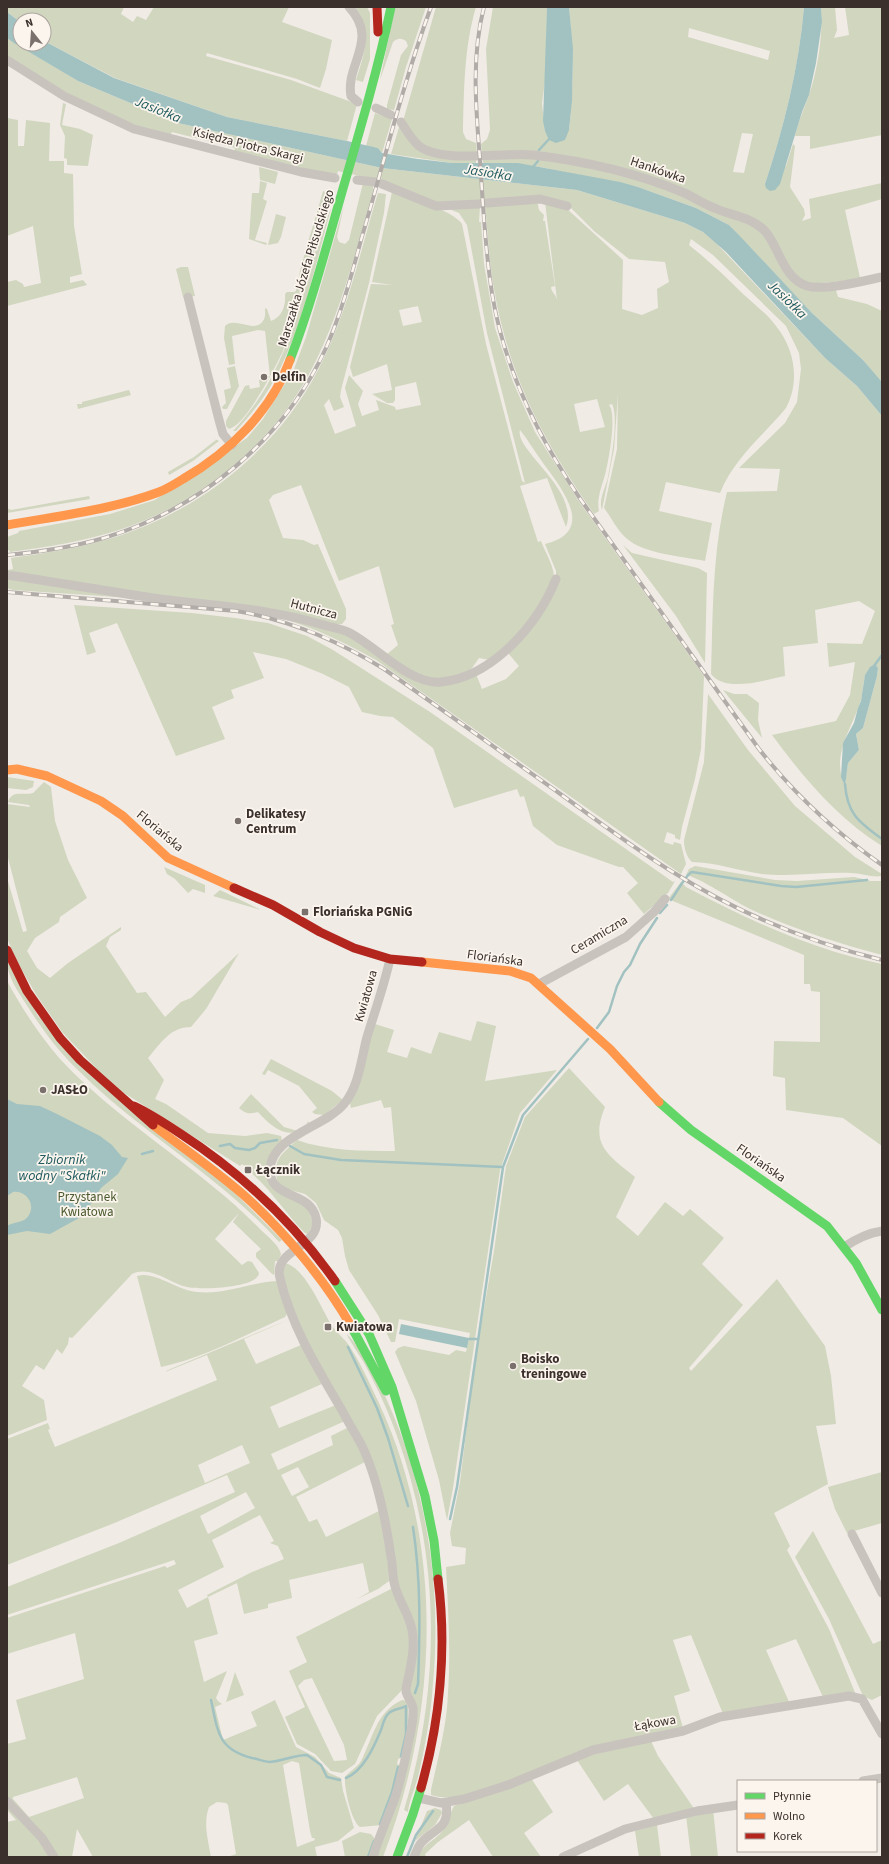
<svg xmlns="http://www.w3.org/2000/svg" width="889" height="1864" viewBox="0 0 889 1864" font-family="'Source Sans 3',sans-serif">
	<rect width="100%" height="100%" fill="#f0ebe5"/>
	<!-- green -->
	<path fill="#d1d6bf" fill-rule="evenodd" d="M7 7H124L121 14 133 22 137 16 146 20 154 7H289L282 22 332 40 326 69 320 88 297 79 207 53 206 56 291 80 357 104 347 141 227 117 115 78 44 41V20H20V22L7 12Z
		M355 7H367L370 13V59L363 82 356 80C364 55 373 30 355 7Z
		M395 7H426L406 67 394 110 387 109V105L401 55 408 46 406 41C401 38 398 38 393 42L380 80Z
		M436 7H476C464 47 464 90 463 132L466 139 476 143 477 153 445 152 423 146 403 121Z
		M493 7H547L546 74 542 103 545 131 569 130C574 89 573 48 569 7H804C799 67 784 127 765 184L786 166 793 144 795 146 790 187 804 209 805 215 802 221 811 218 809 199 882 183V199L845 210 860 278 844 281 809 284 794 274 763 225 603 165 482 153 481 144 487 139 490 130 486 49ZM689 28 770 51 768 60 688 37ZM742 133 753 134 744 173 733 172Z
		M821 7H835L837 30 834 38 849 35 845 7H882V135L810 149V136H795C798 122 804 109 809 95 818 69 823 35 821 7Z
		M7 38 78 81 178 123 382 168 577 190 685 223 703 232 715 242 825 358 857 386 882 416V846C837 818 803 777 772 735L836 721 850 695 855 662 829 667 827 643 862 644 875 611 859 601 815 610 818 643 783 647 785 676C765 680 725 693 711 674 713 612 712 552 727 492L777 491 780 469 739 468 785 423 797 402 801 369 799 353 786 326 713 255 691 239 689 245C708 260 726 277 743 294 754 304 767 314 776 326 795 349 800 382 786 408 762 437 735 457 720 493L666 482 659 511 712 523 705 561C681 556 644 554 626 538 617 530 611 517 604 508L617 449 618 394 614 449 602 510C598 500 606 487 608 477 611 462 619 417 612 404L609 405C617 414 609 459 606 471 603 484 596 498 599 511L594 514C544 442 509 377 494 289 489 262 488 233 485 205L521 200H537L539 210 544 215 543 221H545L555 286 551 287C551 292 556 294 557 300L545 202 565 207 623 260 622 309 642 315 658 308 657 289 669 282 665 262 629 259 594 231 567 204 550 199 526 197 448 204H438L423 199 386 182 338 171 337 175 327 174 234 152 235 148 172 132 170 136C110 120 58 90 7 55ZM597 399 605 427 580 432 574 404ZM875 664 878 668 877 676 863 728 856 734 859 750 848 763 845 785C830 756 853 727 861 700 865 687 861 672 875 664Z
		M63 103 66 104 62 125 80 129 93 135 88 166 67 165V159L64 158 65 136 60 125Z
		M375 113 392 119 382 153 378 148 366 146Z
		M7 118 18 120V146H24L26 120 50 123 49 161H64V173L73 174 74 226 82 274 70 277V283L83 280 87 285 7 306V282L16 280 23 284 24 287 41 283 33 226 7 236Z
		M400 124 417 146 476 157V164L452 163 391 154Z
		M483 157H534L635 176 737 218 764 232 794 280 835 287 838 297 867 304 882 311V383L863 360 812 313 729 225 696 208 638 187 540 167 499 163 483 164Z
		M259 167 278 172 275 184 260 180Z
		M260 181 267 183 263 199 267 201 255 240 267 243 266 245 249 239 252 193H259Z
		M363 183 373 184V191C355 253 340 317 309 374 271 445 199 503 122 529 85 541 48 547 10 552L9 550H7V537L18 533 19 531 110 514 155 500 247 438 263 419 294 369 306 337 344 205 337 237 339 242 345 244 349 240Z
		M323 191 332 194 283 351C275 368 246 425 229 429L226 426V421L245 386 249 385 250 389 260 387 259 380 262 379V377L270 376 265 331 258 330 232 336 235 364 229 365 224 338 225 326C235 316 254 334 263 321 266 317 265 312 265 308L267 309 271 321C283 317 286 304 285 294L287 292H294L296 291C302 257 314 225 323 191Z
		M395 191C410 198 454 211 462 224L486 344 522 481 525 483 487 333 467 225 459 213 447 208 480 206 479 222H481L484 264 495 328 513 382 535 432 578 500 704 676 701 749 695 779 682 827 680 840 675 838V835L667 832 664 842 673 845 674 842 681 844 686 864 681 874 376 660C337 638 298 620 253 611 286 616 319 622 350 636 378 649 411 688 443 684 461 681 478 671 493 662H496L476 674 482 689 506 679 519 666 508 653 501 660 500 658 519 641 533 624 556 584V571L545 544C597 531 562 489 543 463 535 452 528 440 520 430 514 450 580 490 566 527L547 478 520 486 538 542 541 541C545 552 553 564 554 576 555 601 509 646 490 660L479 658 472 668 466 672 438 680 418 676 386 655 398 645 391 625 394 624 379 566 339 581 301 485 273 495 269 500 283 538 303 540 314 545 318 544 346 609V619L342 624H331L280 611 230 604 136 594 7 573V570L13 569 11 558C46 553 79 548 112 538 198 512 277 450 318 370 347 315 360 252 378 193L386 194 384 213 369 283 341 390 340 397 344 407 334 411 329 399 324 405 335 434 356 426 345 388 349 375 363 391 358 404 362 416 379 410 376 400 395 407 396 410 421 405 416 382 395 387V400L393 403H387L372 394 392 390 387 364 353 377 350 367 371 284 393 285 372 282 392 192ZM418 306 422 322 403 326 399 310Z
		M331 209C315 265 302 331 273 382 263 400 250 415 236 431H233C288 373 302 298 323 224Z
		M276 214 286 217 281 237 278 243 268 245Z
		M181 267H188L195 296 183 297 176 269Z
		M235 366 239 386 227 409H223L222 407 226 403 224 390 231 388 227 368Z
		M129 390 131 395 78 409 77 404H82V402Z
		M215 439 219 441 193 461 169 475 168 472 194 457 216 440Z
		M89 496 90 499 7 513V508L11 510Z
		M623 545 632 553 698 568 707 573 705 663 676 616Z
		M7 577 161 600 13 590 7 588Z
		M74 605 192 613 235 618 268 623 307 636 333 650 430 712 673 882 675 881 668 893 644 914 627 893 638 883 623 867H619L557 845 533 826 524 796 520 797 517 789 454 808 433 748 393 717 380 716 362 712 349 687 323 674 286 659 253 652 264 678 231 690 234 698 212 707 225 739 176 756 117 623 89 633 96 652 87 655Z
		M723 690 734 694H747L759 703 758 720 762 738Z
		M708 694 748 750 795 806 855 857 882 874 881 876C874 878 860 873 851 873 820 872 794 877 762 874 739 871 715 862 692 862 686 856 684 848 684 840L704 762Z
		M7 777 34 781 33 787 26 790 7 788Z
		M44 782 51 787 55 821 68 860 87 898 60 917 59 922 35 938 27 951 37 968 50 978 68 963 121 927V930L110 937 106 946 137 993 146 992 165 1017 181 1002 191 998 239 953 206 1009 191 1027C170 1027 161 1043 148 1058L164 1080 155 1099 166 1104 208 1133 245 1136 267 1133 281 1136 282 1141 274 1150 275 1191 307 1206 313 1223 308 1234 305 1233C286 1214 271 1189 250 1172L251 1170 242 1164 240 1166 121 1091 100 1072 63 1033 37 996 16 960 7 938V878L23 932 27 931 7 854V804L30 807 29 805 8 802C12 789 23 796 33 793Z
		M695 866 775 880 797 881 854 877 871 881H882V955C836 943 791 928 748 908 733 900 700 878 686 875L689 869Z
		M164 867 205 885V893L193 889 188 893 175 879 167 874Z
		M681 882 686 887C748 920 813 950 882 964V1146L843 1118 786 1110 785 1078 773 1076 774 1041 820 1042V992L811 991 810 984H804V955L668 899Z
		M220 890 261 910 213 896Z
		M7 960 38 1016 232 1190 282 1240 279 1242C220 1176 141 1133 79 1071 58 1051 41 1028 26 1004 17 990 7 976 7 960Z
		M7 981C27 1017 50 1052 81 1080 138 1134 207 1174 262 1231 268 1237 279 1245 281 1254L278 1261H275L274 1275 271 1273 256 1257V1253L261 1249 233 1222 239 1213 215 1239 242 1265 248 1261 252 1262 259 1273C258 1288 200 1290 187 1287 169 1283 151 1265 132 1274L77 1333 72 1338 69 1337 68 1344 62 1354 57 1349 44 1370 36 1365 22 1386 44 1400 47 1420 7 1436Z
		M477 1021 496 1026 485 1081 557 1070 520 1113 500 1170 453 1488 447 1520 439 1480 416 1401 395 1352 398 1348 404 1346 449 1355 456 1350 466 1352 470 1333 399 1319 395 1342H391L378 1315 349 1270 345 1256 342 1238 338 1230 324 1220 316 1203 305 1194 283 1188 278 1183C271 1160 282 1154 297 1140 328 1151 362 1151 395 1151L391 1107 384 1108 381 1100 351 1108 350 1103 375 1024 394 1030 387 1052 407 1058 411 1047 431 1054 439 1032 471 1041Z
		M271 1059 332 1091 343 1100 324 1115 315 1114 312 1112 317 1108 299 1086 268 1070 265 1075 262 1074Z
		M569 1068 605 1107C589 1145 609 1156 635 1177L616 1217 638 1236 665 1202 683 1216 690 1209 724 1238 702 1264 743 1305 689 1368 691 1371 777 1279 825 1346 831 1376 836 1424 816 1426 828 1484 774 1513 790 1546 787 1550 829 1629 856 1695 823 1697 796 1639 766 1650 790 1704 723 1714 691 1635 673 1640 690 1691 674 1696 683 1728 661 1731 474 1793C459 1796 446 1800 431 1795V1790C438 1758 447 1725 448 1693 451 1651 448 1609 446 1567L465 1564 466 1548 452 1546 450 1533 460 1482 475 1361 494 1251 506 1166 525 1117Z
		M251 1094 284 1127 298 1131 306 1126 308 1121 310 1125C305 1128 300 1131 295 1132 281 1136 266 1121 258 1112 249 1114 246 1114 239 1108Z
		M285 1263C305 1268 320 1306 331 1324L325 1326 327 1329 332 1326C337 1333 345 1339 350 1347 361 1364 369 1382 378 1401 445 1544 439 1711 383 1857H376L403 1777 411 1697 409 1687 416 1648 397 1586 375 1475 325 1377 292 1308 282 1270Z
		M142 1275C159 1274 177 1290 197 1292 223 1295 249 1283 276 1281L278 1283 288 1312 285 1317C245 1335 204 1358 161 1367L137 1276Z
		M290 1319 244 1339 256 1364 301 1345 324 1383 270 1407 279 1428 336 1405 345 1421 271 1454 278 1470 333 1445 331 1436 349 1427 365 1462 296 1497 309 1522 317 1519 326 1537 379 1511 386 1536 389 1581 378 1589 357 1599 369 1592 363 1563 289 1580 292 1598 268 1604V1608L244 1614 237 1583 208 1597 218 1634 194 1641 204 1682 227 1671 216 1698 218 1701 222 1704 215 1707 223 1740 257 1726 251 1712 275 1700 296 1747 315 1757 329 1773 341 1778 343 1791 354 1828 338 1841 315 1847 317 1857H227L236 1854 228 1805 226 1803 217 1802 209 1807C203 1824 208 1839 211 1857H93L77 1829 72 1857H55L7 1798V1744L26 1739 16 1700 84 1679 75 1633 7 1654V1618L165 1566 167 1568 176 1564 174 1560 7 1615V1587L119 1543 235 1492 227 1475 112 1524 7 1565V1439L48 1423 50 1429 48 1430 55 1447 217 1380 207 1355 165 1372 168 1370ZM242 1445 250 1463 205 1483 198 1465ZM298 1467 309 1487 292 1496 281 1475ZM246 1492 255 1508 208 1534 200 1516ZM260 1515 274 1541 270 1543 278 1546 284 1559 252 1572 207 1595 208 1597 187 1608 178 1590 224 1567 212 1540ZM292 1761 299 1763 310 1831 312 1838H314L315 1840 297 1847 283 1765ZM77 1777 84 1798 29 1817 13 1799V1797Z
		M347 1334C364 1352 375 1375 386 1398 426 1485 442 1588 433 1683 431 1715 425 1747 418 1777 415 1788 409 1801 408 1812L404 1810C441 1687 441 1558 397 1436 388 1410 376 1385 363 1361 360 1356 347 1337 347 1334Z
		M882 1472V1523L847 1533 835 1509 828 1487Z
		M813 1531 873 1644 882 1640V1695L872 1700 863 1696 829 1619 795 1557Z
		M391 1589 394 1591 412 1640 403 1689 377 1716 355 1764 342 1773 331 1771 315 1754 297 1744 285 1717 305 1707 289 1671 307 1662 296 1637 292 1639ZM312 1678 344 1745 347 1760 334 1761 298 1686 304 1680Z
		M235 1672 244 1695 226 1702Z
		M402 1700 407 1701C411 1720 405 1739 401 1758L398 1759 397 1764 400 1766 382 1825 360 1827C351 1821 344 1787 345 1777 349 1771 357 1768 361 1761 373 1738 376 1712 402 1700Z
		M651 1741 658 1756 695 1810 654 1819 628 1784 604 1801 577 1760 590 1755Z
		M531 1778 553 1812 524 1833 541 1857H493L469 1820 438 1842 425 1854 426 1857H418C425 1843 429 1844 440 1834 448 1826 449 1815 454 1806Z
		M7 1804 29 1826 52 1857H7V1822L16 1820 7 1810Z
		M435 1808 441 1810 442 1813 435 1825 415 1841 427 1811Z
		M713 1809 718 1857H691L686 1815Z
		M657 1825 661 1857H639L635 1831Z
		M360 1832 371 1834 375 1839 371 1857H345L342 1841Z"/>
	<!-- water -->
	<path fill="#a1c2c1" d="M547 7H569L573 49 572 101 569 130 565 140 556 143 549 140 545 131 543 121Z
		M804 7H821L822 22 816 63 809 95 802 112 780 184 775 190 770 191 766 188 765 184C784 127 799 67 804 7Z
		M7 12 20 22V44H44V41L114 78 227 117 347 141 378 148 382 153 418 159 452 163H518L620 182 638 187 696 208 729 225 738 234 812 313 863 360 881 381 882 416 857 386 825 358 726 252 703 232 685 223 577 190 382 168 178 123 78 81 14 43 7 38Z
		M875 664 878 668 877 676 863 728 856 734 859 750 848 763 845 786 841 777 843 743 854 723 858 708 861 701 865 675 870 667Z
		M7 1099 17 1104 40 1106 57 1114 100 1136 112 1145 122 1157 128 1158 118 1174 101 1188 85 1213 79 1218 50 1234 27 1231 7 1235V1226C14 1221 24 1224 29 1215 36 1203 25 1190 13 1192L7 1196Z
		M401 1324 469 1338 467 1348 399 1334Z"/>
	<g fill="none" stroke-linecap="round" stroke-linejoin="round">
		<!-- stream -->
		<path stroke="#a1c2c1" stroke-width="2.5" d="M539 150 550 138
			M532 168 538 161
			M874 666 882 655
			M845 784C847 814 859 822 882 839
			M671 900C676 894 686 874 692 872L781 886 796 887 867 880
			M660 913 667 905
			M597 1028 609 1012 617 986 624 972 630 965 640 944 657 918
			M220 1146 230 1144 235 1148 249 1150 255 1148 260 1143 277 1140
			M290 1146 304 1154 341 1160 503 1167
			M142 1154 153 1151
			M469 1339H477
			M348 1347 377 1408 388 1438 408 1506
			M450 1519 457 1487 503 1167 523 1115 588 1039
			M413 1527C421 1580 420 1631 418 1684L415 1693
			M211 1700C218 1731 217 1749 252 1758 258 1759 265 1762 270 1762 283 1761 294 1755 307 1755L321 1765 327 1777 340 1780
			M346 1778C363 1771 374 1747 381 1730 383 1725 384 1717 389 1713 393 1709 401 1709 406 1706V1734L401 1756
			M380 1824 392 1792 398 1767
			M368 1857 374 1841
			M407 1857 416 1835 433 1811"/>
		<!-- street -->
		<path stroke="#c9c3be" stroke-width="9" d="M349 7C380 40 345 64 351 96L358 102
			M7 60 64 96 134 129 301 172 335 178
			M376 108 391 115
			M401 122C406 130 412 140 419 146 443 164 503 152 533 155 584 161 634 172 682 192 694 197 705 205 717 209 733 216 751 217 764 230 779 245 782 278 807 286 825 291 863 281 882 277
			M357 180 375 182
			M382 184 436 206 479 204
			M487 203 540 199 567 206
			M188 297 219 420 223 434 232 445
			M7 575C56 582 105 591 153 598 212 606 270 608 327 626 335 628 343 629 350 633 377 647 410 685 441 682 493 677 538 624 556 579
			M539 984 626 937 654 912 665 899
			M844 1247C856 1239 868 1233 882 1231
			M852 1534 882 1593
			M863 1781 882 1778
			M419 1798 441 1803 464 1799 508 1785 593 1750 683 1731 720 1717 849 1696 862 1699 882 1734
			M7 1801 42 1838 54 1857
			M373 1857C379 1836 389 1815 396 1795 401 1778 405 1761 408 1745 410 1734 414 1721 413 1709 413 1702 406 1697 406 1690 406 1686 408 1680 409 1675 412 1660 415 1645 412 1630 409 1613 397 1599 394 1582 392 1574 393 1565 391 1557 386 1521 378 1481 363 1448 357 1436 349 1424 343 1412 319 1371 291 1326 280 1278 272 1249 322 1247 316 1218 310 1190 270 1200 270 1170 271 1136 325 1127 344 1104 359 1086 361 1060 367 1037 375 1011 384 986 390 959
			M414 1857C416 1852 418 1847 421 1843 435 1827 450 1830 446 1803
			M563 1857 625 1829 697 1811 738 1805"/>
		<!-- fast -->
		<path stroke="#63d668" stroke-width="9" d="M290 360C311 305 326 248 342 192 360 130 378 69 391 7
			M659 1102 691 1130 827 1226 856 1263 882 1310
			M335 1281 369 1334 392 1387 425 1496 434 1541 438 1579
			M351 1326 386 1391
			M397 1857 413 1814 421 1788"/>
		<!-- slow -->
		<path stroke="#ff974d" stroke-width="9" d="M7 525C57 516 111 510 159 492 167 489 175 484 183 479 230 452 271 411 290 360
			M7 770 17 769 47 776 101 801 123 816 168 858 234 888
			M422 962 510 971 531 978 610 1049 659 1102
			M153 1125C184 1149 218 1172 247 1198 286 1234 325 1280 351 1326"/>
		<!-- jam -->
		<path stroke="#b3261e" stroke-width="9" d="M377 7 378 32
			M234 888 273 905 320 932 354 948 390 959 422 962
			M7 950 27 991 60 1038 80 1060 153 1125
			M134 1106C151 1114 166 1124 181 1134 241 1173 294 1223 335 1281
			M421 1788C440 1721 447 1648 438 1579"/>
		<defs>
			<path id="rail" d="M484 7C471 57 476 109 480 160 483 205 485 249 492 293 504 369 538 437 581 500L759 749C795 795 835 832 882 865
				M7 555C40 552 73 547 104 538 200 509 284 440 326 348 341 314 351 277 361 240 384 163 403 83 431 7
				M7 592 236 611C290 620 337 640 384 669 443 710 501 752 559 793 598 821 636 850 676 874 740 914 809 942 882 960"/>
		</defs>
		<!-- rail casing -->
		<use href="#rail" stroke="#b1aca8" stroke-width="4"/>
		<!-- rail -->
		<use href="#rail" stroke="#fbf5ee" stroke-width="2.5" stroke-dasharray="8" stroke-linecap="butt"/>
	</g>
	<!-- markers -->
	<g fill="#7a716c" stroke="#fbf5ee" stroke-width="1.5">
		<circle cx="264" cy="377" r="4"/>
		<circle cx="238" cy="821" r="4"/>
		<rect x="301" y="908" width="8" height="8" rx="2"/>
		<circle cx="43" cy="1090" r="4"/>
		<rect x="244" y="1166" width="8" height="8" rx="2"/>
		<rect x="324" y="1323" width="8" height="8" rx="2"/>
		<circle cx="513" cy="1366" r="4"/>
	</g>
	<g text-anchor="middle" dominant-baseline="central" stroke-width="3.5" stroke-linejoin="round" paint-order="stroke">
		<!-- street labels -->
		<g font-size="13" fill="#3b302b" stroke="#fbf5ee">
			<text transform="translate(248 145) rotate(14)">Księdza Piotra Skargi</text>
			<text transform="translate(658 170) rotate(19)">Hankówka</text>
			<text transform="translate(306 268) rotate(-73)">Marszałka Józefa Piłsudskiego</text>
			<text transform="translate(314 609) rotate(15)">Hutnicza</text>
			<text transform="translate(160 831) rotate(40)">Floriańska</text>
			<text transform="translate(599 935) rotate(-31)">Ceramiczna</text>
			<text transform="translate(495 958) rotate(8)">Floriańska</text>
			<text transform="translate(366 996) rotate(-74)">Kwiatowa</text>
			<text transform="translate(761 1163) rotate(35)">Floriańska</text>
			<text transform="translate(655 1723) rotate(-10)">Łąkowa</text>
		</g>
		<!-- poi labels -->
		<g font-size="13" font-weight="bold" fill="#3b302b" stroke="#fbf5ee" text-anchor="start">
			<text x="272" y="377">Delfin</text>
			<text x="246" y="814">Delikatesy<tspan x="246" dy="15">Centrum</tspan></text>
			<text x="313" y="912">Floriańska PGNiG</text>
			<text x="51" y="1090">JASŁO</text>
			<text x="256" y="1170">Łącznik</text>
			<text x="336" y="1327">Kwiatowa</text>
			<text x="521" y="1359">Boisko<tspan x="521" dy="15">treningowe</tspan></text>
		</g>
		<!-- park labels -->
		<g font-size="13" fill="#4a5a2e" stroke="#fbf5ee">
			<text x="87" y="1197">Przystanek<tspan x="87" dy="15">Kwiatowa</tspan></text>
		</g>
		<!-- water labels -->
		<g font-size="14" font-style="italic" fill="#1f5a5e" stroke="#fbf5ee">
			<text transform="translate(158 110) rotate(22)">Jasiołka</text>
			<text transform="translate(488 173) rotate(9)">Jasiołka</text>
			<text transform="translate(787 300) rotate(44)">Jasiołka</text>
			<text x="62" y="1160">Zbiornik<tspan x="62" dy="16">wodny "Skałki"</tspan></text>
		</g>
	</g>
	<!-- border -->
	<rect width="889" height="1864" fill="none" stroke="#3b302b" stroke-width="16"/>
	<!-- legend -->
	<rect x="737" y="1780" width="140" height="72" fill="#fbf5ee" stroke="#aea6a0"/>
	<rect x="745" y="1793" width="20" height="6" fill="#63d668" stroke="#aea6a0"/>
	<text x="773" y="1800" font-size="12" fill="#3b302b">Płynnie</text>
	<rect x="745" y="1813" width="20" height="6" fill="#ff974d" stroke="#aea6a0"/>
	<text x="773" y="1820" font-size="12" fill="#3b302b">Wolno</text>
	<rect x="745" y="1833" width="20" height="6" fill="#b3261e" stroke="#aea6a0"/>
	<text x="773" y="1840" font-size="12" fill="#3b302b">Korek</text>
	<!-- north arrow -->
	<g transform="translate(32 32) rotate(343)"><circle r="19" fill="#fbf5ee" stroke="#aea6a0"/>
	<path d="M0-3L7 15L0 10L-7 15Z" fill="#7a716c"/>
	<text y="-6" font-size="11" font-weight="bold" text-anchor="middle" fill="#3b302b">N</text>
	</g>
</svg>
